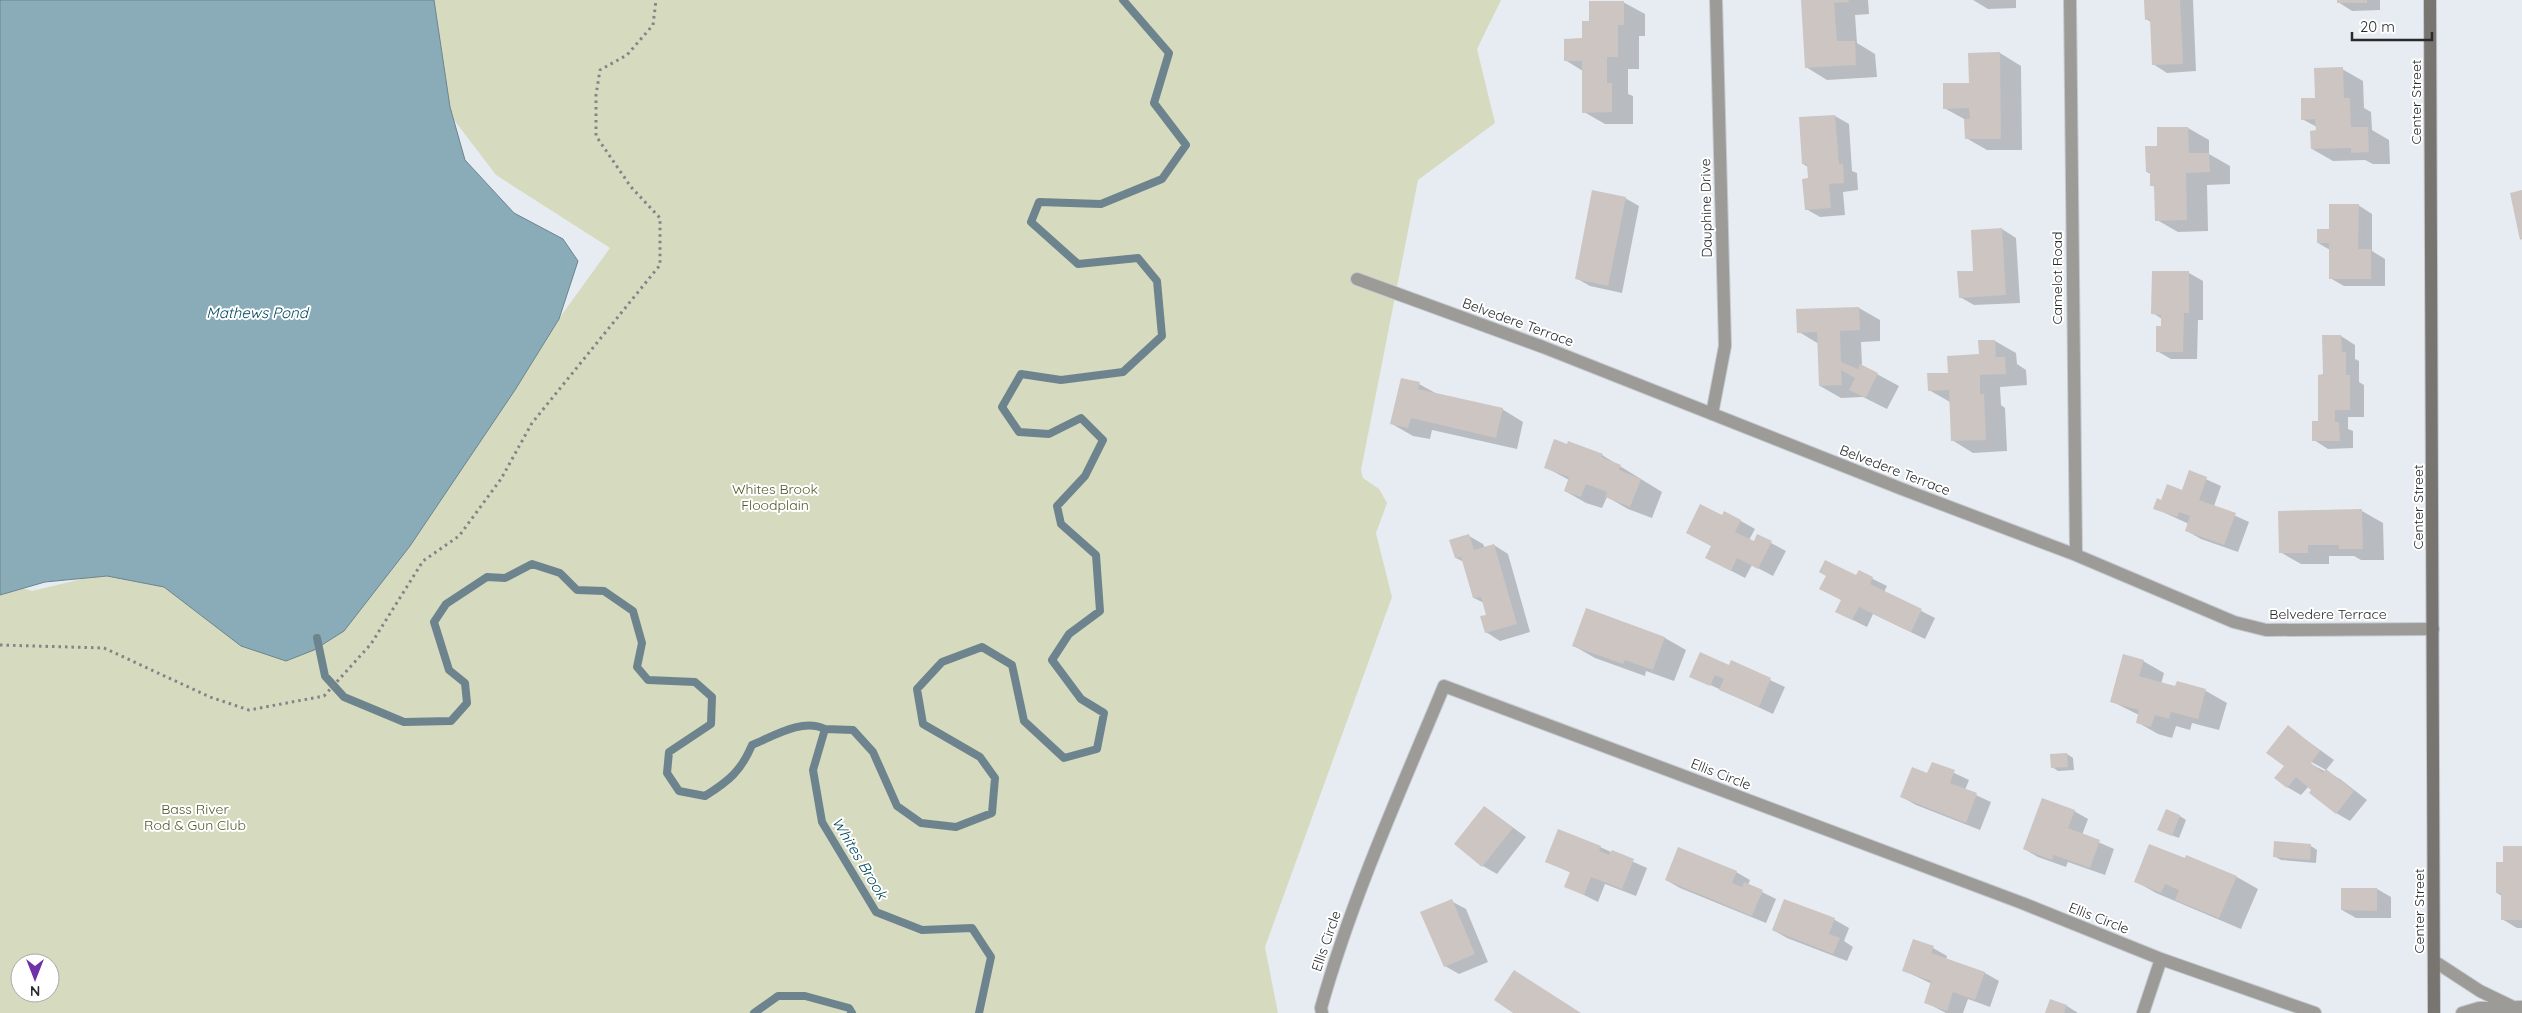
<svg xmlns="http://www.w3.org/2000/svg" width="2522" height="1013" viewBox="0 0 2522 1013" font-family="Quicksand,sans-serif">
	<rect width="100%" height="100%" fill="#e6ecf2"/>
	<!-- green -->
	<path fill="#d6dbbf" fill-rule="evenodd" d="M408 0H1501L1477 49 1495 123 1418 180 1361 470 1363 478 1379 489 1387 503 1376 533 1392 597 1265 947 1278 1013H0V581L32 591 157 561 335 629 610 248 496 175 445 108ZM20 963H50V993H20Z"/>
	<!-- water -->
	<path fill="#8aabb8" stroke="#6d848e" d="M0 0H434L450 107 465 160 514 213 563 239 578 261 559 319 515 390 410 546 344 631 314 650 286 661 241 646 164 587 107 576 45 582 0 595Z"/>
	<!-- shadow -->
	<path fill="#0003" d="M1802 0H1868L1869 14 1855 15 1857 43 1875 54 1877 77 1827 80 1806 67Z
		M1973 0H2016V8L1988 9Z
		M2145 0H2193L2196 71 2167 73 2153 64 2151 22 2146 19Z
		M2338 0H2380V10L2352 11 2338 2Z
		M1623 2 1645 14V36H1639V69H1628V94L1633 96V124H1605L1584 112 1583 71 1565 60 1584 40 1590 22Z
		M2000 53 2021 66 2022 150H1987L1966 138V120L1944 108 1970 85V54Z
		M2342 69 2363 81 2364 108 2371 112 2372 130 2389 140 2390 164H2373L2365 160 2333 161 2312 149 2317 127 2302 119Z
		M1835 116 1849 124 1852 171 1857 173 1858 190 1843 192 1845 215 1820 217 1806 209 1809 179 1808 167 1803 164Z
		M2188 128 2209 140V154L2230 166V184L2207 185 2208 231 2178 232 2157 220 2156 188 2151 185V174L2147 172 2158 147Z
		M1625 198 1639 206 1622 293 1590 286 1576 278Z
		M2358 205 2372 214V251L2385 259V286H2344L2330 278V250L2318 243Z
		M2002 229 2016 238 2020 303 1974 305 1960 297 1974 272 1972 231Z
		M2153 272 2189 273 2203 281V320H2198L2197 359H2171L2157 351 2162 319 2153 313Z
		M1859 308 1880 320V341L1861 342 1862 366 1899 386 1887 409 1863 397 1841 398 1820 386 1819 344 1799 332Z
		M2341 336 2355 345V359L2359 361V382L2364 385V417H2348V429L2353 431V448L2328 449 2314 440 2320 422 2324 376Z
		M1995 341 2016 353 2017 364 2026 370 2027 385 2000 387 2001 405 2005 408 2007 451 1973 453 1952 440 1950 402 1929 390 1949 374 1980 355 1979 342Z
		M1419 384 1439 395 1502 409 1523 422 1517 449 1432 430 1430 439 1413 436 1392 424Z
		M1602 455 1662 492 1652 518 1628 509 1607 497 1602 508 1586 503 1565 491 1569 480 1545 467Z
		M2190 472 2221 486 2214 506 2249 522 2238 552 2201 539 2187 531 2189 524 2154 508 2162 501 2183 491Z
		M2362 511 2383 523 2384 560H2361L2354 556H2329V564H2301L2280 552Z
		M1725 512 1755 529 1749 540 1754 543 1758 536 1786 551 1773 576 1752 565 1745 578 1707 558Z
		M1469 536 1483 544 1485 548 1494 545 1508 554 1530 632 1500 641 1486 632 1487 615 1484 603 1474 598 1464 562 1456 558Z
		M1859 572 1887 586 1884 592 1935 618 1925 639 1873 614 1867 627 1851 619 1856 577Z
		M1587 610 1665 638 1686 650 1674 681 1646 671 1645 676 1595 658 1574 646Z
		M2143 661 2164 673 2161 684 2176 688 2178 683 2206 691 2227 703 2219 730 2192 723 2190 730 2176 726 2172 738 2158 734 2137 722 2139 715 2111 701Z
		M1732 662 1785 687 1773 714 1691 676 1730 667Z
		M2288 727 2334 760 2326 770 2306 759 2305 761 2340 779 2367 800 2350 821 2336 813 2309 786 2301 795 2287 787 2285 766Z
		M2067 754 2073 758 2074 770 2058 771 2052 767Z
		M1933 763 1969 780 1965 790 1991 802 1980 830 1916 805 1902 797 1928 775Z
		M1485 807 1526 837 1497 874 1483 866Z
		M2074 811 2088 819 2082 835 2114 849 2105 875 2068 862 2066 867 2038 857 2024 849Z
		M2180 816 2186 820 2179 838 2166 833Z
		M2311 846 2317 850 2316 863 2281 860 2274 856Z
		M1600 847 1647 868 1636 896 1605 884 1598 902 1566 886 1571 873 1547 861Z
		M2522 847V928H2517L2502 919V896L2497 893 2504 863Z
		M2187 856 2237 877 2258 889 2241 929 2156 893 2135 881 2185 860Z
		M1736 872 1750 880 1748 885 1776 899 1766 923 1680 888 1666 880Z
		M2377 889 2391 897V918H2356L2342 910Z
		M1451 901 1466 909 1488 962 1459 974 1445 966Z
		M1785 901 1835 920 1849 928 1844 941 1853 947 1847 961 1787 938 1773 930Z
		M1933 948 1947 956 1946 960 1985 973 1999 981 1990 1007 1968 999 1963 1013H1946L1925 1002 1932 984 1903 970Z
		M2051 1000 2067 1006 2078 1013H2046Z"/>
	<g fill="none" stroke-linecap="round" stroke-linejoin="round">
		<!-- stream -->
		<path stroke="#6d848e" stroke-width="8" d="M317 638 325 676 344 697 404 722 451 721 467 703 465 683 449 670 434 622 446 604 487 577 505 578 532 564 560 573 577 590 604 591 633 611 642 643 637 667 648 680 695 682 712 697 711 724 669 752 667 773 679 791 705 796C729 781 741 771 752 745 774 736 802 718 825 729
			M754 1013 778 996H805L849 1008 852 1013
			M979 1013 991 957 972 928 922 930 876 912 822 822 813 770 825 729 853 730 873 752 897 806 921 823 956 827 992 813 995 778 980 757 923 724 917 689 942 662 982 647 1012 665 1024 721 1064 758 1097 749 1104 713 1081 699 1052 660 1069 634 1100 611 1096 555 1061 524 1057 506 1085 476 1103 440 1081 418 1049 434 1019 432 1002 407 1021 374 1061 380 1123 372 1162 336 1157 281 1138 258 1078 264 1031 222 1039 202 1101 204 1162 179 1186 145 1154 103 1169 53 1123 0"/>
	</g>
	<!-- building -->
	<path fill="#ccc5c1" d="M1801 0H1848L1849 2 1834 3 1837 41H1855L1856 65 1805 68Z
		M2144 0H2180L2183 64 2152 65 2150 19 2145 20Z
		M2337 0H2367V3H2337Z
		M1589 1H1624V25H1618V57H1607V83H1612V112L1582 113V61H1564V39L1582 38V21H1589Z
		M2000 52 2001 139H1965L1964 119H1970L1969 108 1943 109V83H1969L1968 53Z
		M2343 67 2344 98H2350L2351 127H2368L2369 152 2351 153V148L2311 149 2310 131 2316 130 2315 119 2301 120V98H2315L2314 68Z
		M1835 115 1839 164H1843L1844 183 1829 184 1831 208 1805 210 1802 179 1808 178 1807 164H1802L1799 117Z
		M2157 127H2188L2189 153H2209L2210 172 2186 173 2187 220 2155 221 2154 186H2150V172H2146L2145 146H2157Z
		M1592 190 1626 197 1608 286 1575 279Z
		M2522 190V239L2520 240 2510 193Z
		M2329 204H2359L2358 249H2371V279H2329V243H2317V229H2329Z
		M2002 228 2006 295 1959 298 1957 271H1973L1971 230Z
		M2152 271H2189V313H2184L2183 352H2156V326H2161V315L2151 314Z
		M1859 307 1860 330 1840 331 1841 362 1858 369 1860 364 1878 373 1866 398 1849 390 1855 378 1841 370 1842 385 1819 386 1817 332 1797 333 1796 309Z
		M2322 335H2341L2342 352H2346V375H2350V410H2335V422H2339L2340 441H2312V421H2318V375L2323 374Z
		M1978 340H1995L1996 357H2005L2006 374 1980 375V394H1984L1986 440 1951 441 1949 390 1928 391 1927 373H1948L1947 356 1979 354Z
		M1401 378 1420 382 1418 389 1503 408 1496 438 1411 418 1408 428 1390 424Z
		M1554 439 1567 444 1568 441 1603 454 1601 457 1621 465 1619 470 1641 479 1630 507 1605 497 1607 492 1586 484 1581 497 1564 491 1569 477 1544 468Z
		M2189 470 2207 477 2199 500 2236 513 2224 545 2185 531 2190 516 2179 512 2177 517 2153 509 2157 498 2161 500 2167 484 2182 490Z
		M1700 504 1722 515 1724 511 1741 520 1735 532 1754 541 1757 534 1772 541 1758 569 1737 558 1731 571 1705 558 1711 546 1686 533Z
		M2362 509 2363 549H2339V545H2308V553H2279L2278 511Z
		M1469 534 1474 550 1494 544 1517 624 1485 633 1480 616 1486 615 1481 597 1473 598 1461 557 1455 558 1449 540Z
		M1825 560 1856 575 1859 570 1873 577 1870 584 1922 609 1911 632 1859 607 1852 620 1835 612 1841 600 1819 589 1826 576 1819 572Z
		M1586 608 1665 637 1653 670 1625 660 1623 664 1572 646Z
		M1700 652 1729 665 1731 660 1771 678 1759 707 1719 690 1724 679 1715 675 1710 686 1689 677Z
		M2123 654 2144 660 2139 676 2175 686 2177 681 2206 689 2198 719 2171 712 2169 719 2155 715 2151 727 2136 723 2139 710 2110 702Z
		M2288 725 2320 751 2311 763 2323 773 2326 769 2354 791 2336 814 2309 793 2311 790 2296 777 2287 788 2274 778 2284 766 2266 753Z
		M2067 753 2068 767 2051 768 2050 754Z
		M1932 762 1955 770 1950 783 1977 793 1966 823 1900 797 1912 767 1927 773Z
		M2042 798 2075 810 2068 828 2100 840 2090 868 2054 855 2052 860 2023 849Z
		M1484 806 1513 828 1482 867 1454 844Z
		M2166 809 2180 815 2172 836 2157 830Z
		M1558 829 1601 846 1599 851 1609 855 1612 850 1634 859 1622 889 1591 877 1584 895 1564 887 1570 872 1545 862Z
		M2274 841 2311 844 2310 860 2273 857Z
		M2149 844 2185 858 2186 855 2237 876 2219 918 2175 900 2179 890 2165 884 2161 893 2134 882Z
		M2503 846H2522V920H2501V893H2496V862H2503Z
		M1678 847 1737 871 1732 883 1742 887 1744 882 1763 890 1752 916 1665 880Z
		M2341 888H2377V911L2341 910Z
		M1452 899 1475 954 1444 967 1420 912Z
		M1784 899 1835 918 1829 934 1840 938 1833 954 1772 930Z
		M1913 939 1934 946 1931 953 1985 972 1975 1000 1953 992 1947 1011 1924 1003 1931 981 1902 971Z
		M1514 970 1581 1013H1513L1494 1000Z
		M2050 999 2067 1005 2064 1013H2045Z"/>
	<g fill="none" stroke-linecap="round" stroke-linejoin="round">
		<defs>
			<path id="street" d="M2070 0 2076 555
				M1357 279 1543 347 1902 489 2076 555 2234 622 2266 630 2433 629
				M1712 414 1725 346 1716 0
				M2434 961 2480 991 2511 1006
				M1322 1013 1321 1008C1352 897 1400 792 1444 686L2022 903 2161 959 2315 1013
				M2143 1013 2161 959
				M2462 1013 2479 1008 2522 1007"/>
			<path id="secondary" d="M2430 0 2434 1013"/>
		</defs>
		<!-- street casing -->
		<use href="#street" stroke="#c4c9cf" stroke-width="14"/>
		<!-- secondary casing -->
		<use href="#secondary" stroke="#c4c9cf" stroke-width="14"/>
		<!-- path -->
		<path stroke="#818589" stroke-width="3" stroke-dasharray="2.5 4" stroke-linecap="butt" d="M0 645 104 648 210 697 249 710 324 696 371 644 423 561 459 536 501 479 532 423 660 265V218L631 187 596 136V95L600 70 627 55 653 25 656 0"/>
		<!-- street -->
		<use href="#street" stroke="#9d9b98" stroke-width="12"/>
		<!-- secondary -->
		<use href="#secondary" stroke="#787571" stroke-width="12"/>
	</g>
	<g text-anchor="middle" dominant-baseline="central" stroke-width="4" stroke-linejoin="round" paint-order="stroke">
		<!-- street labels -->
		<g font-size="14" fill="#282a2d" stroke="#fff">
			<text transform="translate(2416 102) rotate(-90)">Center Street</text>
			<text transform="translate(1706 208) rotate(-91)">Dauphine Drive</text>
			<text transform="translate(2057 278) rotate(-90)">Camelot Road</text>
			<text transform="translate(1518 322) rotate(20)">Belvedere Terrace</text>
			<text transform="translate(1895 470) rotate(21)">Belvedere Terrace</text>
			<text transform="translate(2418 507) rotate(-90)">Center Street</text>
			<text x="2328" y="614">Belvedere Terrace</text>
			<text transform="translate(1721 774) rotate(21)">Ellis Circle</text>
			<text transform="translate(2419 911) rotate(-90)">Center Street</text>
			<text transform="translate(2099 918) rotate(21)">Ellis Circle</text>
			<text transform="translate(1326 941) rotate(-71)">Ellis Circle</text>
		</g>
		<!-- park labels -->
		<g font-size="14" fill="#535a29" stroke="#fff">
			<text x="775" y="489">Whites Brook<tspan x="775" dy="16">Floodplain</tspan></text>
			<text x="195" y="809">Bass River<tspan x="195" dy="16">Rod &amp; Gun Club</tspan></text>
		</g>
		<!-- water labels -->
		<g font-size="15" font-style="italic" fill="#004a5e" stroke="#fff">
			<text x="257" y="312">Mathews Pond</text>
			<text transform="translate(860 858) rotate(59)">Whites Brook</text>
		</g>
	</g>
	<!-- north arrow -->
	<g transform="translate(35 978) rotate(180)"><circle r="24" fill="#ffffff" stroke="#a9aaab"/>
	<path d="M0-4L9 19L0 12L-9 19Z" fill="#6e31a7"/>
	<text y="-8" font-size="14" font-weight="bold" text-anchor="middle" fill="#282a2d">N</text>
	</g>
	<!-- scale -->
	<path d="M2352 32v8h80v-8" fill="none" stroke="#282a2d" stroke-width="2.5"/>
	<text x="2360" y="32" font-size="15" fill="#282a2d" stroke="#ffffff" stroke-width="4" paint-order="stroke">20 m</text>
</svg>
